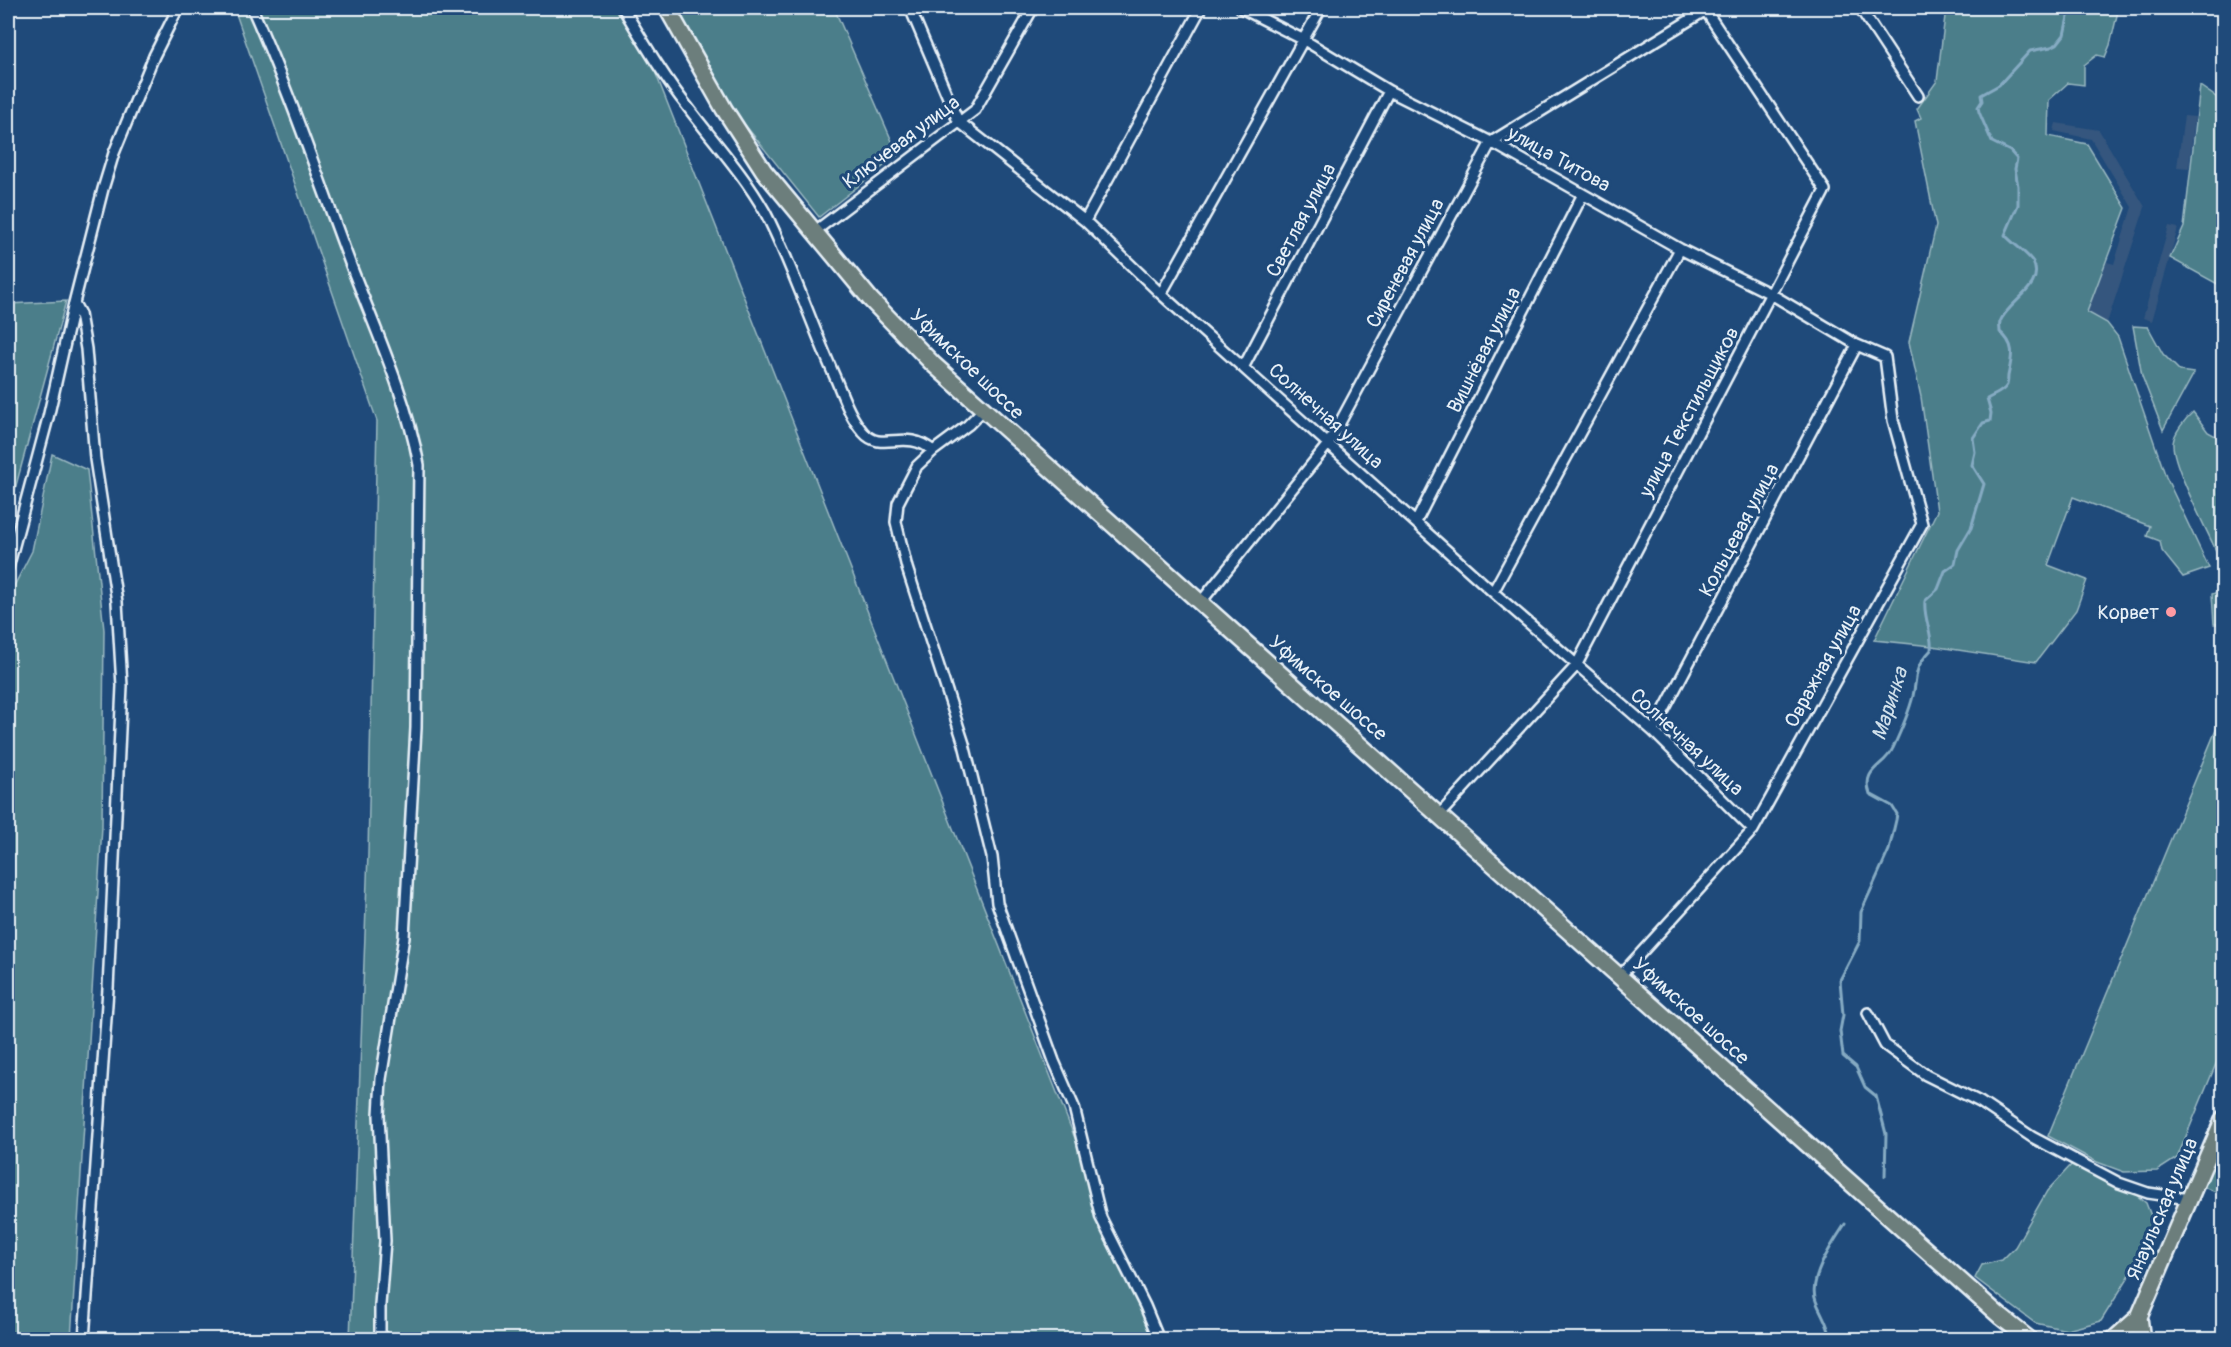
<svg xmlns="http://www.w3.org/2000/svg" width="2231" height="1347" viewBox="0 0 2231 1347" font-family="Pangolin,sans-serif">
	<rect width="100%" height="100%" fill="#1f4a7a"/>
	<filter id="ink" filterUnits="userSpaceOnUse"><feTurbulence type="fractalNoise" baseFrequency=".0167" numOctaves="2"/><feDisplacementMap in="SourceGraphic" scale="12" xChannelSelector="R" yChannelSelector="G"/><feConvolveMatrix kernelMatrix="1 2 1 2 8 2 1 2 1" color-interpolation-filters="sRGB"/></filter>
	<g filter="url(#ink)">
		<!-- built -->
		<path fill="#35567e" d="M2184 116 2195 117 2189 168 2177 167Z
			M2056 123 2099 130 2145 207 2107 323 2086 313 2107 262 2114 264 2132 207 2091 139 2054 131Z
			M2169 226 2178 228 2152 321 2143 318Z"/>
		<!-- green -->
		<path fill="#4b7e8a" stroke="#9ab8c1" stroke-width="1.5" d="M234 8H630L1154 1339H350L368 854 377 421Z
			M677 8H834L898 155 819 217 729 105Z
			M1946 8H2122L2118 11 2110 45 2105 57 2097 55 2084 65V85L2068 83 2049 100 2048 136 2087 144 2126 208 2087 312 2107 323 2118 337 2166 477 2209 568 2183 577 2162 551 2160 541 2147 536 2150 526 2073 497 2048 565 2087 580 2076 610 2036 662 1932 646 1874 640 1937 511 1921 397 1909 342 1936 226 1915 121 1921 118 1917 109 1937 81Z
			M2200 86 2223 102V287L2170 258 2184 227Z
			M66 301 8 515V304Z
			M2133 326 2148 327 2163 354 2180 371 2194 373 2163 430 2142 376Z
			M2193 412 2208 432 2223 440V544L2218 555C2208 532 2172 465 2173 443 2174 433 2185 419 2193 412Z
			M52 454 87 470 104 630 102 826 71 1339H8V598L32 551Z
			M2221 591 2223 596V624H2214L2212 594Z
			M2223 713V1047L2177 1158 2157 1171 2124 1172 2097 1162 2048 1136Z
			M2223 1131V1195L2201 1186Z
			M2074 1162 2130 1190 2146 1203 2153 1221 2141 1257 2101 1321 2067 1330 2035 1323 1975 1278 1982 1265 2002 1260 2015 1247 2047 1191Z"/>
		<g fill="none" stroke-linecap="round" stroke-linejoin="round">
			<!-- stream -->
			<path stroke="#86abc3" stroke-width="3" d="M1885 1176 1886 1134 1876 1096 1865 1087 1856 1067 1843 1056 1840 1031 1843 1015 1840 980 1860 941 1861 912 1889 850 1896 820 1897 814 1892 806 1870 794C1861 768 1885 767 1893 748 1900 733 1909 712 1913 696 1918 673 1913 669 1931 650 1933 633 1923 618 1925 601L1938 589 1945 571 1955 564 1958 550 1971 528 1984 484 1972 465 1975 452 1973 438 1983 423 1990 421 1991 413 1987 399C1993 395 2004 392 2007 385 2008 382 2008 379 2008 376 2012 357 2016 345 2000 332 2000 328 1999 325 2000 322 2007 302 2046 287 2033 262 2029 255 2012 243 2005 235L2018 205V186L2015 169 2017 159 2010 151 1992 142 1979 112 1978 107 1982 101 1981 95 1999 85 2030 51 2051 47 2057 44 2064 35 2070 8
				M1831 1340C1829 1324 1821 1314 1816 1301 1807 1280 1834 1241 1845 1224"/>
			<defs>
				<path id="minor" d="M252 8C289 91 318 177 350 263 375 329 406 395 419 465L416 728 404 937 381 1079 379 1115 385 1241 380 1305V1340
					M623 8C643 41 663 76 687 106 714 142 743 173 765 212 792 264 810 321 834 375 842 393 849 416 863 432 882 454 905 427 933 451
					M910 8 958 121 1085 221 1161 294 1493 592 1653 731 1753 830
					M1241 8 1304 40 1389 91 1491 142 1680 249 1771 294 1857 345 1885 357 1893 420 1922 524 1753 830 1620 976
					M1860 8 1918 96
					M1085 221 1201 8
					M814 232 975 110 1033 8
					M1161 294 1321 8
					M74 303 80 314 86 349 95 459 117 602 122 686 108 989 84 1340
					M1244 366 1389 91
					M983 410 968 425 933 451 917 466 898 503 896 522 907 568 964 744 992 857 997 903 1054 1061 1074 1107 1101 1218 1145 1306 1159 1340
					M1416 522 1583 194
					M8 568 48 418 74 303 103 189 114 153 154 56 178 8
					M1493 592 1680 249
					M1200 603 1329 443 1491 142 1706 10
					M1653 731 1857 345
					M1440 814 1576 666 1825 190 1704 8
					M1868 1013 1885 1045 1926 1075 1980 1102 2032 1137 2119 1183 2148 1193 2189 1199"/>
				<path id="primary" d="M667 8 724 109 764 171 871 300 933 364 2001 1317 2030 1340
					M2139 1317 2142 1340
					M2113 1340 2139 1317 2224 1118"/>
			</defs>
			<!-- minor casing -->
			<use href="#minor" stroke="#e8f1f8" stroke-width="14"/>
			<!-- primary casing -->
			<use href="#primary" stroke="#e8f1f8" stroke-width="20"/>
			<!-- minor -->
			<use href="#minor" stroke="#1f4a7a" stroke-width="9"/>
			<!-- primary -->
			<use href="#primary" stroke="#6c7e7c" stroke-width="15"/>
		</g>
	</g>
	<!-- markers -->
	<circle fill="#ff9aa2" stroke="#1f4a7a" stroke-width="2" cx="2171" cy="612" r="6"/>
	<g text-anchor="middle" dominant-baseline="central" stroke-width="6" stroke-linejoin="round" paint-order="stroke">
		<!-- street labels -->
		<g font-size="20" fill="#e8f1f8" stroke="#1f4a7a">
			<text transform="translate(901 142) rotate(-37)">Ключевая улица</text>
			<text transform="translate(1559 159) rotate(29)">улица Титова</text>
			<text transform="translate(1301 220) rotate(-62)">Светлая улица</text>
			<text transform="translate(1405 263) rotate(-62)">Сиреневая улица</text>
			<text transform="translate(1484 350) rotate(-63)">Вишнёвая улица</text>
			<text transform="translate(967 364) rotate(44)">Уфимское шоссе</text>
			<text transform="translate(1689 412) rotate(-62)">улица Текстильщиков</text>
			<text transform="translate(1326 416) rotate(42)">Солнечная улица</text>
			<text transform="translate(1739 530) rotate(-62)">Кольцевая улица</text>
			<text transform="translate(1823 666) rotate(-61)">Овражная улица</text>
			<text transform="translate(1328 688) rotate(41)">Уфимское шоссе</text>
			<text transform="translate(1687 742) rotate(43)">Солнечная улица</text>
			<text transform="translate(1691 1011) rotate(42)">Уфимское шоссе</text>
			<text transform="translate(2162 1209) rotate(-67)">Янаульская улица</text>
		</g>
		<!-- poi labels -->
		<g font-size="20" fill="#e8f1f8" stroke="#1f4a7a" text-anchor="end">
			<text x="2159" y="612">Корвет</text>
		</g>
		<!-- water labels -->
		<g font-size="21" font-style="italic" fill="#d0e0eb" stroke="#1f4a7a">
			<text transform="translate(1890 704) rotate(-72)">Маринка</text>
		</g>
	</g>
	<!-- margin -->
	<rect width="2231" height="1347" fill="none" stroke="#1f4a7a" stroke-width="30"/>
	<rect x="15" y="15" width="2201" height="1317" fill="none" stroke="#e8f1f8" stroke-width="2" filter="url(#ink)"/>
</svg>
